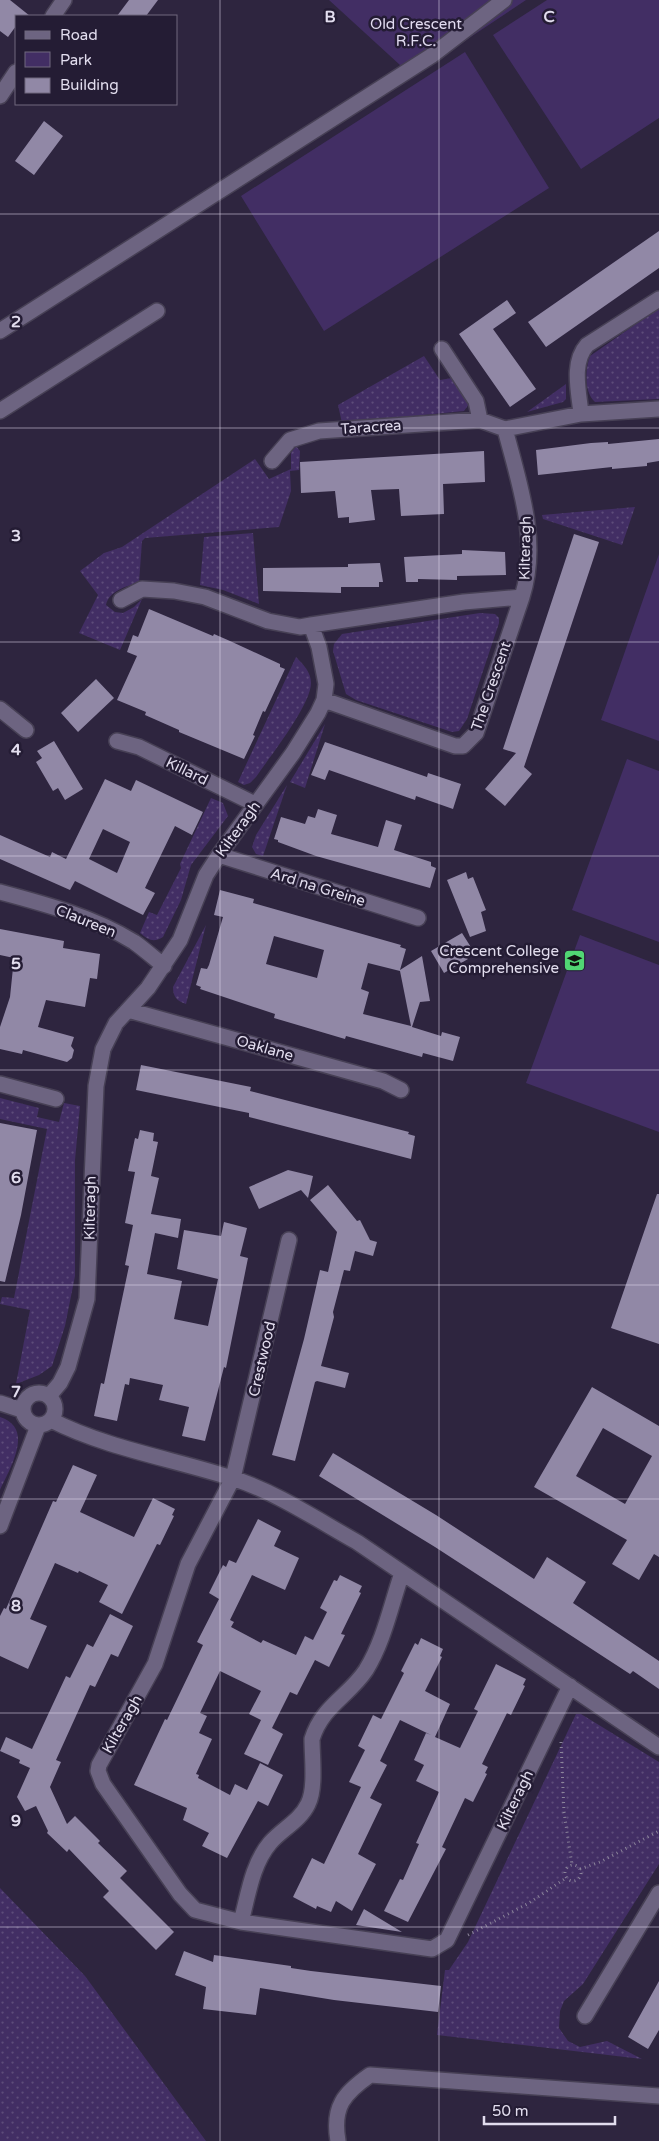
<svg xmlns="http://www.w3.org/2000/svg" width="659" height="2141" viewBox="0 0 659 2141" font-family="'Varela Round',sans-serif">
	<defs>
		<pattern id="grass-dots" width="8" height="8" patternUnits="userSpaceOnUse" patternTransform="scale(1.25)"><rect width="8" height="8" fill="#422e64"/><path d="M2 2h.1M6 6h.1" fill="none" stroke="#5d4c7a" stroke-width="1.8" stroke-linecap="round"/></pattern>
	</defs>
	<rect width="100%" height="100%" fill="#2e253f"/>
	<!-- grass -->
	<path fill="url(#grass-dots)" d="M659 308V399L595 402C584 392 585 370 590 356Z
		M424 356 440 380 452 378 469 404 464 411 342 423 338 405Z
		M566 384V399L563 402 527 412Z
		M296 446 300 451 299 470 290 471 291 491 279 527 145 538 142 541 139 583C126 586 109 591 106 605L115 612 123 613 134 607 142 599 120 650 79 633 98 595 80 571 104 553 122 547 255 459 269 479 291 469V453Z
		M635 507 622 545 543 519 542 515Z
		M253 533 259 604 223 590 200 585 204 537Z
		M480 613 495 614 499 618V623L467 719 459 731 452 732 356 700 346 694 333 651 334 644 342 634Z
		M296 657C303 664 311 672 311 683 311 705 269 758 256 777L250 783 244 785 238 782Z
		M325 724 305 788 290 782Z
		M287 785 263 856 256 854 252 847 256 835Z
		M211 798 223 803 228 816 191 865 181 900 163 937C153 943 149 940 140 933L149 912 157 915 181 868 180 864Z
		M206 925 186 1004C177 1001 173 997 173 987Z
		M0 1098 39 1108 37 1117 59 1122 64 1103 80 1106 75 1160V1276L65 1326 52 1366 39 1375 16 1384 30 1310 0 1304 2 1297 14 1298 47 1129 0 1119Z
		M0 1417C35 1428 10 1468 0 1490Z
		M576 1714H581L659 1762V1864L583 1984 564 2001 560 2011 559 2028 568 2041 580 2047 607 2041 642 2059 437 2035 445 1970H449L468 1942Z
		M0 1888 85 1976 206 2141H0Z"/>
	<!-- green -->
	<path fill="#422e64" d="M329 0H526L412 76Z
		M547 0H659V118L581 169 493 35Z
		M465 52 549 188 324 331 241 196Z
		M659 554V741L601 720Z
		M627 759 659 771V942L572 910Z
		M580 935 659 965V1132L526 1083Z"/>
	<!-- building -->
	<path fill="#9188a6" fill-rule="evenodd" d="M0 0H10L30 16H16V26L8 37 0 31Z
		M129 0H158L146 16H117Z
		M44 121 63 136 34 175 15 161Z
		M659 231V268L546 347 528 322Z
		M507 300 516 313 493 329 536 389 510 407 459 334Z
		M659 439V461L647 463V466L612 469V467L538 475 536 450 591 443 608 442V444Z
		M484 451 485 482 443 484 444 514 401 516 399 489 371 490 375 520 349 523V517L338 518 335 491 301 493 300 462Z
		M574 534 599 542 524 767 532 774 505 806 485 789 516 753 503 749Z
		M462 550 505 552 506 575 457 576V580L418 579V582H406L404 557 462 554Z
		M380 563 383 582H379V587H341V593L263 591V568L348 567V564Z
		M149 609 213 636 214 634 230 641 280 664V667L285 669 265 712 263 711 253 735 255 736 244 759 179 732V730L145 715 146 712 117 700 137 656 127 652 133 635 138 637Z
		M96 679 114 698 78 732 61 713Z
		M54 741 83 789 65 800 58 788 53 791 36 762 42 758 37 751Z
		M325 742 427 777 428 773 461 784 453 809 416 796 415 800 329 770 325 780 311 775Z
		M105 779 131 791 136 780 203 812 192 835 175 826 145 888 155 893 143 915 75 881 70 890 0 859V835L50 857 52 852 66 859ZM103 829 130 842 117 873 89 859Z
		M318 809 337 815 331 834 378 847 386 820 402 825 394 850 431 862V866L436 868 430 888 316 856 278 842V840L274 839 281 817 305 824 308 816 315 818Z
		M466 872 468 879 473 877 486 910 481 912 486 931 470 937 447 880Z
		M220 890 254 899 253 903 401 945 400 947 406 949 400 970 422 956 430 1001 420 1002 412 1027 441 1036 442 1032 460 1037 453 1061 423 1053 422 1057 346 1036 345 1039 274 1018 275 1014 200 989 201 987 196 985 201 968 207 969 209 965 223 917 214 915ZM274 936 324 950 317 978 266 964ZM368 963 400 971 411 1026 363 1014 369 992 361 989Z
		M0 929 64 941 63 948 100 954 97 979 90 978 85 1007 46 1000 38 1027 74 1037 71 1046 74 1050 72 1058 67 1062 23 1050 22 1054 0 1049V1027L10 997 14 958 0 955Z
		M462 933 474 952 466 957 468 959 444 973 431 951Z
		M141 1065 251 1087 250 1091 409 1132 408 1134 415 1136 411 1159 249 1117V1113L136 1090Z
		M0 1123 37 1130 21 1215 5 1282 0 1281Z
		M140 1130 154 1133 153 1141 158 1142 151 1176 159 1178 151 1214 181 1219 178 1238 155 1233 147 1274 182 1281 174 1319 208 1326 218 1279 177 1269 184 1230 221 1236 224 1222 247 1228 240 1256 248 1258 226 1368 224 1367 205 1441 182 1436 189 1407 159 1400 163 1385 130 1378 129 1385 125 1384 117 1421 94 1416 101 1383 104 1384 129 1266 125 1265 133 1225 125 1223 135 1172 128 1171 135 1138 138 1139Z
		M288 1170 313 1176 308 1198 301 1190 259 1209 249 1187Z
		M328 1185 357 1221 360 1220 370 1240 377 1242 373 1256 355 1251 350 1271 344 1270 333 1312 334 1317 321 1366 349 1373 345 1388 317 1381 315 1382 295 1461 272 1455 304 1339 320 1270 328 1272 337 1232 310 1200Z
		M657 1194H659V1344L611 1328Z
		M592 1387 659 1426V1557L654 1554 639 1580 612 1564 627 1540 534 1487ZM603 1428 652 1456 625 1504 576 1476Z
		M333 1453 436 1515 534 1579 547 1557 586 1582 573 1603 659 1661V1689L633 1671 630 1674 435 1547 319 1476Z
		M73 1465 97 1475 80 1512 134 1537 153 1498 175 1509 172 1515 174 1516 160 1545 157 1544 122 1614 99 1602 108 1585 79 1571 78 1573 55 1563 30 1619 47 1626 28 1669 0 1656V1616L4 1608 6 1609 53 1501 56 1502Z
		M258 1519 281 1531 274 1546 299 1558 285 1590 252 1575 230 1620 234 1622 231 1627 261 1643 263 1640 296 1655 305 1636 313 1640 327 1612 320 1608 334 1580 337 1581 340 1575 362 1586 359 1592 361 1593 341 1634 345 1635 329 1667 315 1660 297 1695 290 1692 272 1728 283 1734 268 1765 244 1754 261 1720 249 1714 261 1691 220 1671 200 1713 207 1716 199 1733 212 1739 196 1774 199 1775 198 1778 230 1795 235 1784 247 1790 260 1763 283 1775 268 1806 258 1801 227 1858 202 1846 209 1833 183 1820 187 1808 134 1785 165 1719 167 1720 203 1645 197 1642 219 1599 209 1593 223 1565 226 1567 229 1560 236 1563Z
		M110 1614 133 1626 118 1657 111 1654 95 1687 90 1685 56 1760 61 1762 50 1787 67 1824 75 1816 100 1841 98 1843 127 1871 120 1878 174 1932 156 1950 103 1897 109 1891 69 1849 67 1852 47 1833 48 1831 36 1806 25 1811 17 1797 30 1768 19 1763 20 1760 0 1751 6 1737 32 1749 66 1676 70 1678 87 1644 93 1647Z
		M421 1638 443 1649 440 1656 442 1657 425 1691 450 1704 435 1737 460 1748 478 1711 474 1709 496 1664 526 1679 523 1685 525 1686 511 1715 507 1713 482 1764 488 1767 485 1773 487 1774 473 1802 465 1798 442 1847 446 1849 408 1922 384 1911 400 1879 403 1880 419 1844 416 1843 439 1792 416 1781 424 1765 414 1760 426 1733 431 1735 400 1720 380 1761 387 1765 370 1798 382 1804 358 1854 376 1864 352 1911 336 1901 331 1912 317 1906 316 1909 293 1897 312 1858 324 1864 361 1787 349 1782 365 1750 358 1746 373 1715 381 1719 404 1673 401 1671 415 1643 418 1645Z
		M364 1909 402 1932 356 1925Z
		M184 1951 213 1962 214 1955 291 1966V1968L311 1971 441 1986 438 2012 334 2000 260 1988 256 2015 203 2009 206 1987 175 1975Z
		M659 1981V2030L648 2049 628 2037Z"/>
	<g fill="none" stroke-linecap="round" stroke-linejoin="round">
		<defs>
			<path id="minor" d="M53 16 64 0
				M0 96 16 72
				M0 331 431 56 504 0
				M442 349 476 401 480 420
				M0 411 157 311
				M581 414C579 392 571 363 587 345L659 299
				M272 461 290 440 319 431 480 420 505 429 581 414 659 409
				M121 600 142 589 174 591 205 597 268 621 300 627 311 625
				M324 700 455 746H463L476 733 522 597
				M0 709 26 730
				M117 741 139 747 255 804
				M219 855 418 918
				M0 892C45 904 94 917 134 942 144 949 154 958 164 966
				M128 1010 383 1081 401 1090
				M0 1084 56 1099
				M289 1240 233 1478 188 1564 155 1664 99 1765 98 1771 103 1784 180 1894 195 1910 241 1922 432 1949 447 1940 570 1686
				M23 1409a16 16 0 1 1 32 0a16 16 0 1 1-32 0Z
				M49 1396 60 1383 68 1367 87 1299 96 1086 103 1049 116 1023 148 988 180 940 206 875 219 855 293 753 318 713 324 700 326 684 319 647 311 625 464 602 522 597C540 541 519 483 505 429
				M0 1403 22 1410
				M51 1420C106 1448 173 1459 232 1478 276 1492 316 1519 357 1542L659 1747
				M0 1526 38 1426
				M241 1922C248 1896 252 1864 270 1843 282 1829 300 1821 308 1804 316 1789 312 1757 312 1739 322 1706 349 1696 366 1670 384 1641 391 1605 402 1573
				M585 2016 659 1893
				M338 2141C332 2107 344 2093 370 2075L659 2096"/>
		</defs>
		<!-- minor casing -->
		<use href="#minor" stroke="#474055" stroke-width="18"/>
		<!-- path -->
		<path stroke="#8b849a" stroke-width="3" stroke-dasharray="1 4" stroke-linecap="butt" d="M561 1742 564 1812 572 1865
			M565 1873a8 8 0 1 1 16 0a8 8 0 1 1-16 0Z
			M580 1869 600 1862 659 1831
			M468 1935 529 1903 566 1878"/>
		<!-- minor -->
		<use href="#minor" stroke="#6d6481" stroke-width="15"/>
	</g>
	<!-- grid -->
	<path fill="none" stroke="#e2ddee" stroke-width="1" stroke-opacity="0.55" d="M220 0V2141M439 0V2141M0 214H659M0 428H659M0 642H659M0 856H659M0 1070H659M0 1285H659M0 1499H659M0 1713H659M0 1927H659"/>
	<!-- icons -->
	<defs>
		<symbol id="school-square" viewBox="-11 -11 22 22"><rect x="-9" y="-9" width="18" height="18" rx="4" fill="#51d674" stroke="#241c34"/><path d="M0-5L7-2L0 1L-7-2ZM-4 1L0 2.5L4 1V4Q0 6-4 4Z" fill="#111"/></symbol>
	</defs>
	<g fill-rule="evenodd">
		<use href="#school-square" x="562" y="948" width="25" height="25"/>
	</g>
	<g text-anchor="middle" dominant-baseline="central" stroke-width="5" stroke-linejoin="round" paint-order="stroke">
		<!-- park labels -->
		<g font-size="15" fill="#e2dcf1" stroke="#241c34">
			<text x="416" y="24">Old Crescent<tspan x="416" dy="17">R.F.C.</tspan></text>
		</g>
		<!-- street labels -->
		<g font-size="15" fill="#e2ddee" stroke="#241c34">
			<text transform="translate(371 427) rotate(-4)">Taracrea</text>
			<text transform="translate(525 548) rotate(-89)">Kilteragh</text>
			<text transform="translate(491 686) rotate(-71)">The Crescent</text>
			<text transform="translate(187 771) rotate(26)">Killard</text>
			<text transform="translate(238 829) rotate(-54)">Kilteragh</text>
			<text transform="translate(318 887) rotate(17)">Ard na Greine</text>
			<text transform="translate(86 921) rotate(22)">Claureen</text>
			<text transform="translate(265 1048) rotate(16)">Oaklane</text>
			<text transform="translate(90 1208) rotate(-89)">Kilteragh</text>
			<text transform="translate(262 1359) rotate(-77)">Crestwood</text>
			<text transform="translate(122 1724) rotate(-60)">Kilteragh</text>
			<text transform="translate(515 1800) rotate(-64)">Kilteragh</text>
		</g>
		<!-- poi labels -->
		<g font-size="15" fill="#e2ddee" stroke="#241c34" text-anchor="end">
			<text x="559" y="951">Crescent College<tspan x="559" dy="17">Comprehensive</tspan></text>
		</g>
	</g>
	<g font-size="16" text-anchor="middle" font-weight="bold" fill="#e2ddee" stroke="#241c34" stroke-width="5" stroke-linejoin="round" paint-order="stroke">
		<text x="330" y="22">B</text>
		<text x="549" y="22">C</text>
		<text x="16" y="327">2</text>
		<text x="16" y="541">3</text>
		<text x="16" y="755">4</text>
		<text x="16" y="969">5</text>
		<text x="16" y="1183">6</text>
		<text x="16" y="1397">7</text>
		<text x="16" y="1611">8</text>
		<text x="16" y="1826">9</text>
	</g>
	<!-- legend -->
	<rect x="15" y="15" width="162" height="90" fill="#241c34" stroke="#70697e"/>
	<rect x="25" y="31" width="25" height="8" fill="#6d6481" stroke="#70697e"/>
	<text x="60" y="40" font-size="15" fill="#e2ddee">Road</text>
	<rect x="25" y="52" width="25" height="15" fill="#422e64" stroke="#70697e"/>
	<text x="60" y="65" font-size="15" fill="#e2ddee">Park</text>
	<rect x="25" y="78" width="25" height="15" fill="#9188a6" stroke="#70697e"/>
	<text x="60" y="90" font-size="15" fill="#e2ddee">Building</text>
	<!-- scale -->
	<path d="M484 2116v8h131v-8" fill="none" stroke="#e2ddee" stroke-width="2.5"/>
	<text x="492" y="2116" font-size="15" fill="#e2ddee" stroke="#241c34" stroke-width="4" paint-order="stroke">50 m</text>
</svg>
